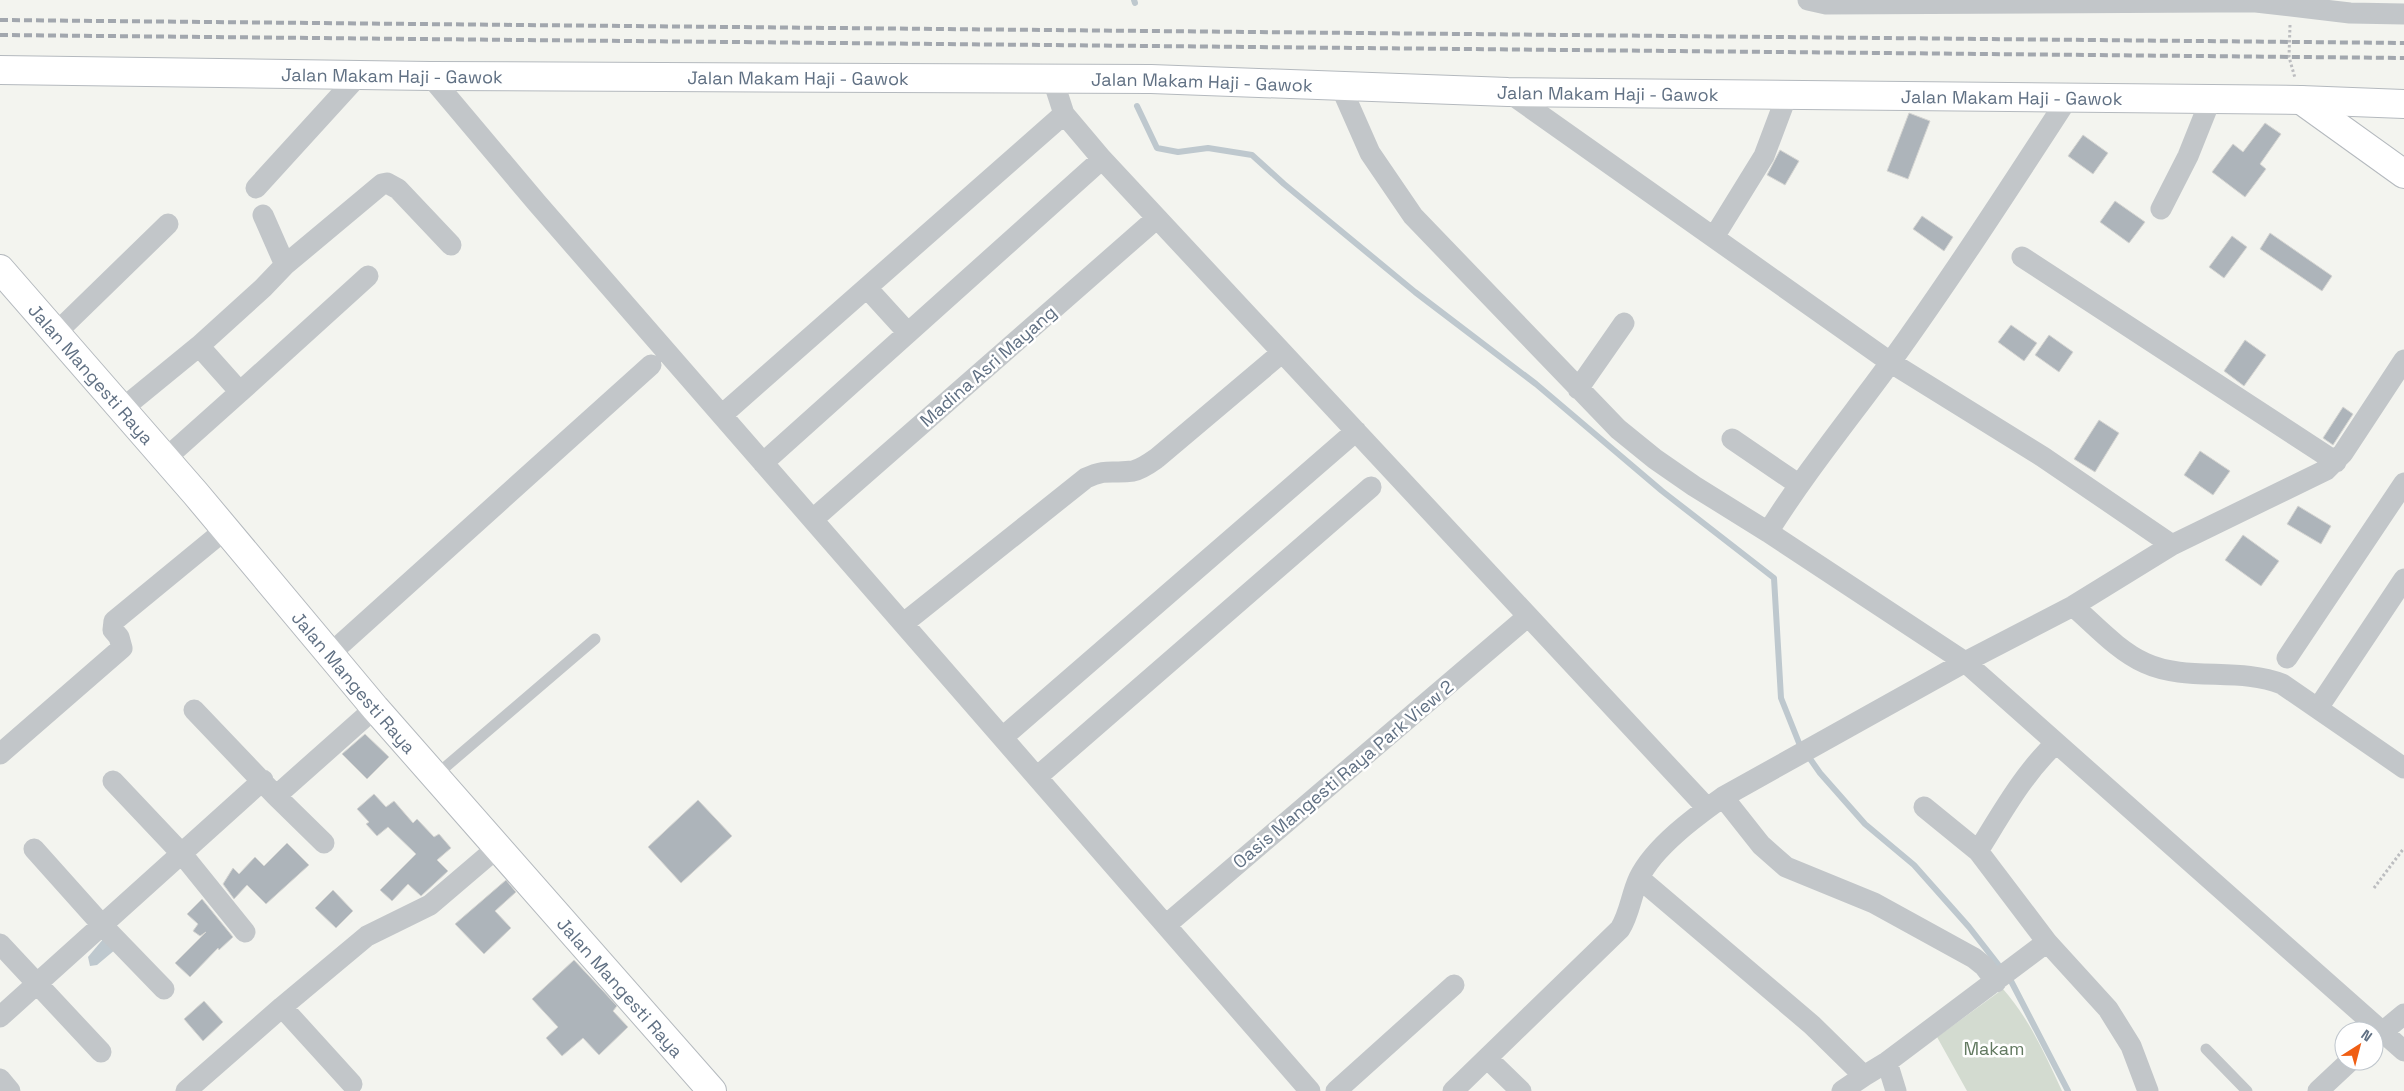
<svg xmlns="http://www.w3.org/2000/svg" width="2404" height="1091" viewBox="0 0 2404 1091" font-family="'Space Grotesk',sans-serif">
	<rect width="100%" height="100%" fill="#f3f4ef"/>
	<!-- green -->
	<path fill="#d3dbd0" d="M2003 989C2030 1020 2045 1054 2062 1091H1967L1937 1037Z"/>
	<!-- water -->
	<path fill="#bec8ce" d="M104 938 116 949 97 965 90 966 88 957Z"/>
	<g fill="none" stroke-linecap="round" stroke-linejoin="round">
		<!-- stream -->
		<path stroke="#bec8ce" stroke-width="6" d="M1134 0 1135 3
			M1137 106 1157 148 1178 152 1208 148 1252 155 1284 184 1415 292 1536 384 1662 491 1774 578 1781 698 1799 743 1820 773 1865 824 1914 865 1969 927 2011 981 2068 1091"/>
	</g>
	<!-- building -->
	<path fill="#adb4ba" stroke="#d5d5d2" d="M1909 113 1930 121 1908 179 1887 171Z
		M2265 123 2281 134 2260 164 2266 169 2245 197 2212 172 2233 144 2243 152Z
		M2083 135 2108 153 2093 174 2068 156Z
		M1780 150 1799 161 1785 185 1767 175Z
		M2115 201 2145 222 2129 243 2100 222Z
		M1922 216 1953 237 1944 251 1913 229Z
		M2270 233 2332 276 2322 291 2260 249Z
		M2232 236 2247 247 2224 278 2209 267Z
		M2011 325 2037 343 2024 361 1998 342Z
		M2049 335 2073 352 2059 372 2035 355Z
		M2245 340 2266 355 2244 386 2224 371Z
		M2343 407 2353 414 2333 445 2323 438Z
		M2099 420 2119 433 2095 472 2074 459Z
		M2200 451 2230 471 2213 495 2184 475Z
		M2298 506 2331 526 2321 544 2287 524Z
		M2243 535 2279 561 2261 586 2225 560Z
		M365 734 389 757 367 779 342 754Z
		M374 794 386 807 394 801 413 823 417 819 434 837 439 834 451 848 437 860 448 871 421 896 408 884 392 901 380 890 416 854 388 827 377 836 366 824 369 822 357 809Z
		M698 800 732 836 681 883 648 847Z
		M287 843 309 865 266 904 247 885 234 899 223 884 233 868 239 874 255 857 264 866Z
		M506 880 516 892 495 911 511 928 484 954 455 924Z
		M333 890 353 911 336 928 315 908Z
		M202 899 233 937 219 950 218 948 190 977 175 963 206 932 200 936 193 931 198 924 187 914Z
		M574 960 617 1006 613 1011 628 1027 599 1055 583 1038 562 1056 546 1038 558 1027 532 999Z
		M204 1001 223 1022 203 1041 184 1019Z"/>
	<g fill="none" stroke-linecap="round" stroke-linejoin="round">
		<defs>
			<g id="secondary">
				<path id="s1" d="M0 70 430 76 1151 79 1508 92 2301 100 2404 104"/>
				<path d="M2301 100 2404 174"/>
				<path id="s2" d="M0 269 196 494 375 708 712 1091"/>
			</g>
		</defs>
		<!-- secondary casing -->
		<use href="#secondary" stroke="#b4b9be" stroke-width="30"/>
		<!-- path -->
		<path stroke="#bcbdc0" stroke-width="3" stroke-dasharray="2.5 2.5" stroke-linecap="butt" d="M2290 25 2289 57 2295 78
			M2374 888 2404 848"/>
		<!-- lane -->
		<path stroke="#c2c6c9" stroke-width="11" d="M436 775 595 639
			M2206 1049 2247 1091"/>
		<!-- street -->
		<path stroke="#c2c6c9" stroke-width="21" d="M1808 0 1826 4 2217 2H2256L2350 13 2404 14
			M430 76 537 203 1310 1091
			M1053 80 1064 114 1102 159 1707 808
			M1340 85 1370 153 1413 216 1618 429 1655 459 1694 486 1768 532 1965 662 2404 1051
			M1508 92 1890 362 2043 457 2172 545
			M256 188 359 75
			M2161 209 2188 156 2210 101
			M263 215 285 265
			M1714 237 1764 156 1787 95
			M2022 257 2336 462
			M867 288 908 333
			M57 332 168 224
			M1578 389 1624 323
			M240 392 368 276
			M122 409 199 346 263 288 285 265 382 184 387 183 398 189 451 245
			M722 415 1064 114
			M1732 439 1798 484
			M165 459 240 392 199 346
			M763 463 1102 159
			M819 514 1157 218
			M1768 532C1805 473 1849 419 1890 363 1952 277 2010 187 2068 98
			M2073 606C2095 625 2118 651 2145 663 2186 682 2240 667 2282 684L2404 768
			M904 623 1086 478C1107 468 1113 474 1133 471 1142 469 1150 463 1157 458L1279 355
			M330 654 651 365
			M2287 658 2404 483
			M2318 708 2404 579
			M194 710 276 796 375 708
			M1003 737 1356 431
			M0 754 122 648 119 637 113 630 114 621 226 529
			M1037 777 1371 487
			M113 781 182 854 245 932
			M276 796 324 843
			M1723 797 1761 845 1786 867 1874 903 1974 958 1984 966 1996 982
			M1924 807 1978 851 2047 942 2108 1009 2131 1046 2148 1091
			M34 849 102 925 164 989
			M1978 851C2002 813 2023 774 2056 743
			M1639 878 1812 1025 1864 1076 1842 1091
			M1166 925 1520 623
			M0 944 101 1052
			M282 1007 352 1084
			M0 1017 263 780
			M2374 1039 2404 1014
			M1488 1059 1521 1091
			M1887 1062 1896 1091
			M1864 1076 1887 1062 2047 942
			M0 1079 10 1091
			M186 1091 282 1007 367 936 430 905 498 847
			M1336 1091 1454 985
			M1453 1091 1620 929C1630 913 1631 895 1639 878 1654 847 1695 817 1723 797L1965 662 2073 606 2172 545 2326 470 2343 453 2404 360
			M2318 1091 2350 1061"/>
		<!-- secondary -->
		<use href="#secondary" stroke="#fff" stroke-width="28"/>
		<!-- rail -->
		<path stroke="#a2a7ae" stroke-width="4" stroke-dasharray="8 4" stroke-linecap="butt" d="M0 20 2404 43
			M0 35 2404 58"/>
	</g>
	<g text-anchor="middle" dominant-baseline="central" stroke-width="5" stroke-linejoin="round" paint-order="stroke">
		<!-- street labels -->
		<g font-size="18" fill="#607083" stroke="#fff">
			<text stroke="none"><textPath href="#s1" startOffset="392">Jalan Makam Haji - Gawok</textPath></text>
			<text stroke="none"><textPath href="#s1" startOffset="798">Jalan Makam Haji - Gawok</textPath></text>
			<text stroke="none"><textPath href="#s1" startOffset="1202">Jalan Makam Haji - Gawok</textPath></text>
			<text stroke="none"><textPath href="#s1" startOffset="1608">Jalan Makam Haji - Gawok</textPath></text>
			<text stroke="none"><textPath href="#s1" startOffset="2012">Jalan Makam Haji - Gawok</textPath></text>
			<text transform="translate(988 366) rotate(-41)">Madina Asri Mayang</text>
			<text stroke="none"><textPath href="#s2" startOffset="139">Jalan Mangesti Raya</textPath></text>
			<text stroke="none"><textPath href="#s2" startOffset="544">Jalan Mangesti Raya</textPath></text>
			<text transform="translate(1343 774) rotate(-40)">Oasis Mangesti Raya Park View 2</text>
			<text stroke="none"><textPath href="#s2" startOffset="949">Jalan Mangesti Raya</textPath></text>
		</g>
		<!-- park labels -->
		<g font-size="18" fill="#627960" stroke="#fff">
			<text x="1994" y="1048">Makam</text>
		</g>
	</g>
	<!-- north arrow -->
	<g transform="translate(2359 1046) rotate(36)"><circle r="24" fill="#ffffff" stroke="#bfc6cd"/>
	<path d="M0-4L9 19L0 12L-9 19Z" fill="#f05e13"/>
	<text y="-8" font-size="14" font-weight="bold" text-anchor="middle" fill="#607083">N</text>
	</g>
</svg>
